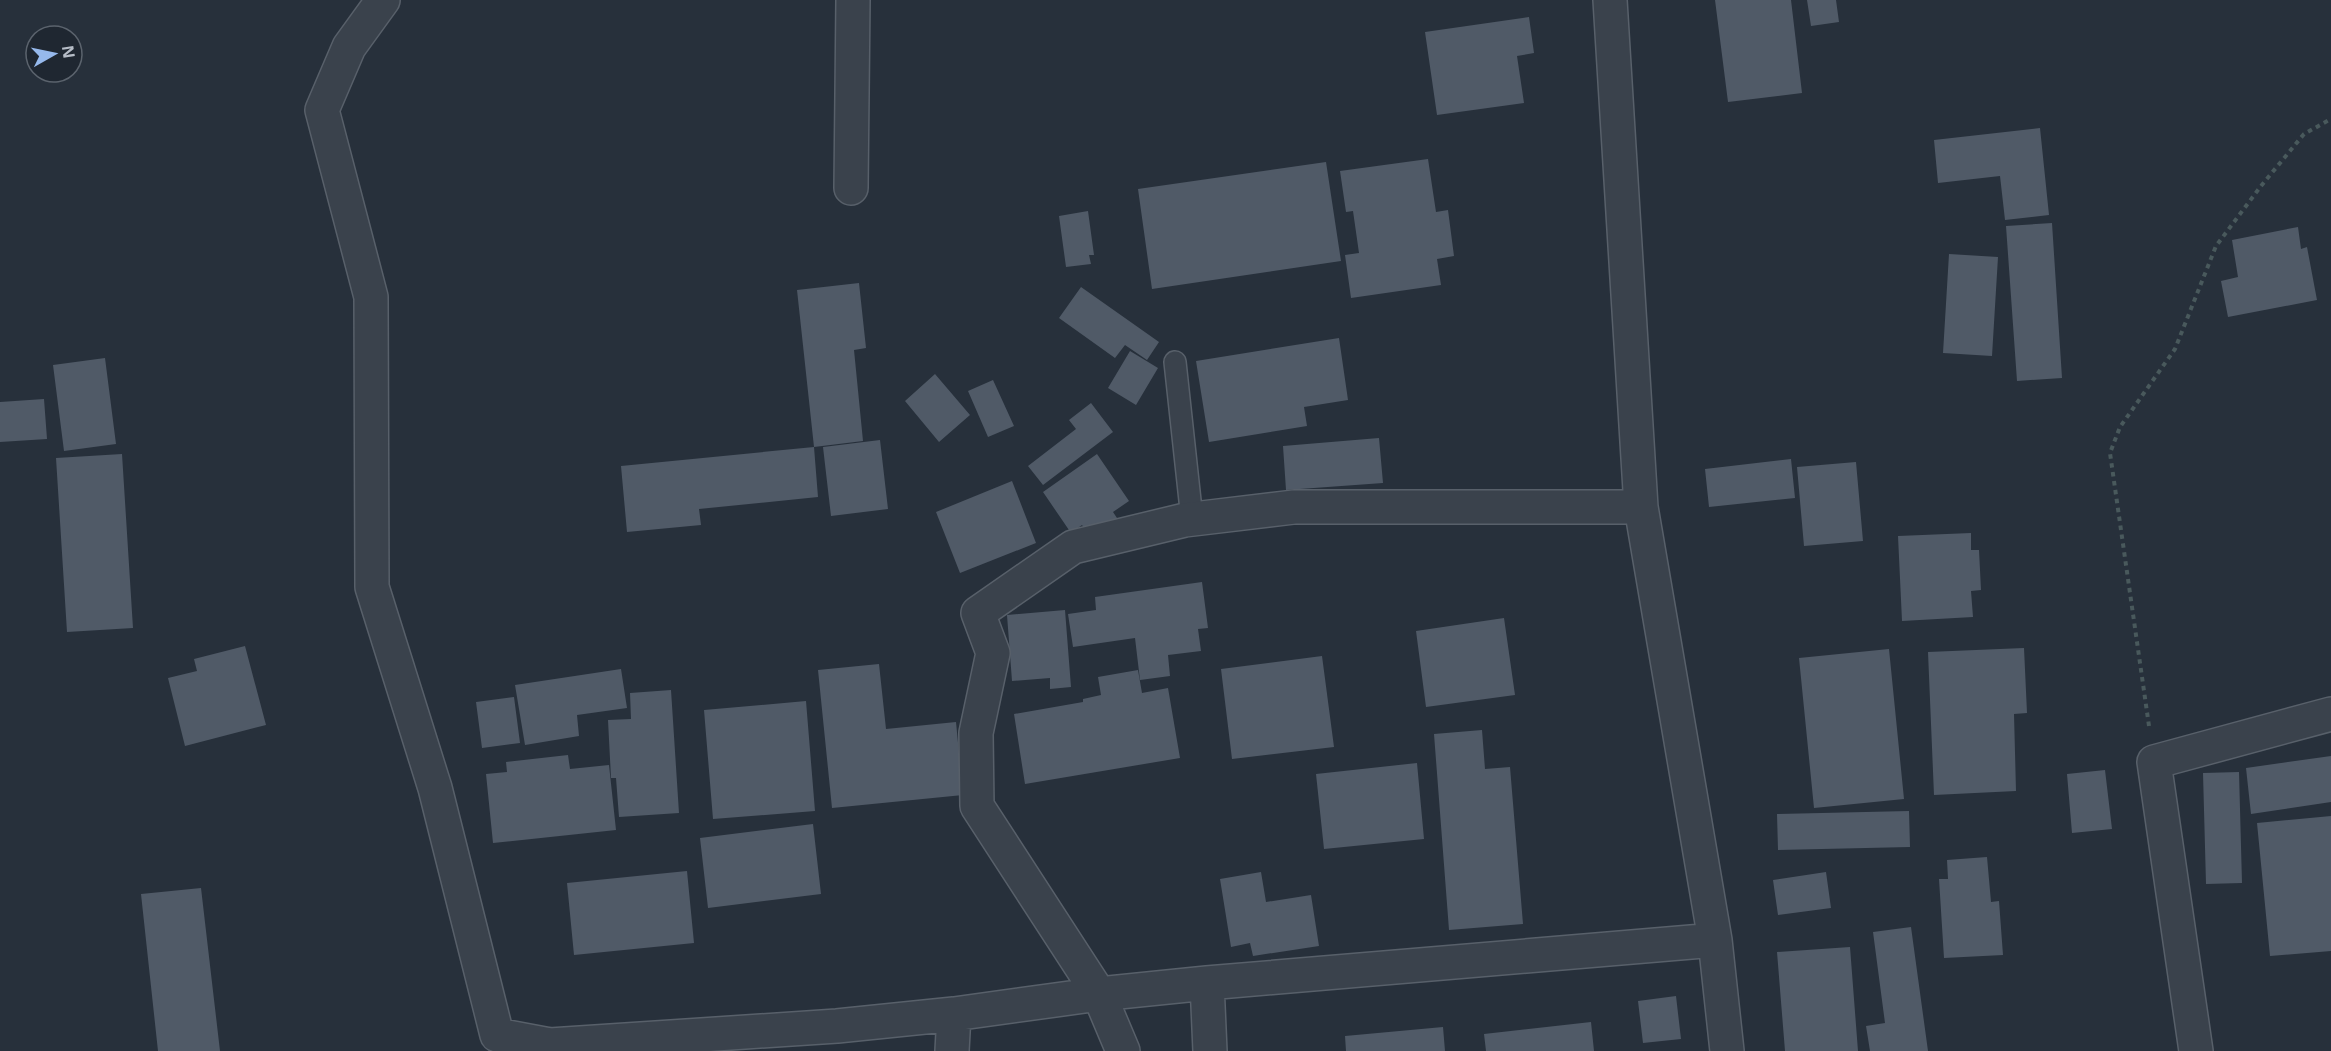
<svg xmlns="http://www.w3.org/2000/svg" width="2331" height="1051" viewBox="0 0 2331 1051" font-family="'Open Sans',sans-serif">
	<rect width="100%" height="100%" fill="#27303b"/>
	<!-- building -->
	<path fill="#505a67" d="M1715 0H1791L1802 93 1728 102Z
		M1807 0H1836L1839 22 1811 26Z
		M1529 17 1534 53 1517 56 1524 103 1437 115 1425 32Z
		M2040 128 2049 215 2005 220 2000 176 1938 183 1934 140Z
		M1428 159 1436 212 1448 210 1454 256 1437 259 1441 285 1351 298 1345 255 1359 253 1353 211 1346 212 1340 171Z
		M1326 162 1341 261 1152 289 1138 189Z
		M1088 211 1094 255H1089L1091 264 1066 267 1059 216Z
		M2052 223 2062 378 2017 381 2006 226Z
		M2298 227 2301 249 2307 247 2317 300 2228 317 2221 281 2238 277 2232 240Z
		M1949 254 1998 257 1992 356 1943 353Z
		M859 283 866 348 854 350 863 441 814 447 797 290Z
		M1081 287 1159 342 1147 360 1125 345 1115 358 1059 318Z
		M1339 338 1348 400 1304 407 1307 426 1209 442 1196 361Z
		M1130 351 1158 368 1136 405 1108 388Z
		M105 358 116 444 64 451 53 365Z
		M935 374 970 415 939 442 905 401Z
		M993 380 1014 426 988 437 968 391Z
		M44 399 47 439 0 442V402Z
		M1091 403 1113 432 1043 485 1028 466 1076 429 1069 420Z
		M1379 438 1383 483 1286 490 1283 446Z
		M880 440 888 509 831 516 823 447Z
		M814 447 818 497 699 509 701 525 627 532 621 466Z
		M122 454 133 628 67 632 56 458Z
		M1097 454 1129 501 1113 512 1119 521 1092 539 1082 525 1071 533 1043 492Z
		M1791 459 1795 498 1709 507 1705 469Z
		M1856 462 1863 541 1804 546 1797 467Z
		M1012 481 1036 543 960 573 936 512Z
		M1971 533V550H1979L1981 590 1971 591 1973 617 1902 621 1898 536Z
		M1202 582 1208 628 1198 629 1201 651 1168 655 1170 676 1140 680 1135 638 1073 647 1068 614 1096 610 1095 597Z
		M1065 610 1071 687 1050 689V678L1012 681 1007 615Z
		M1504 618 1515 695 1426 707 1416 631Z
		M245 646 266 725 185 746 168 678 197 671 194 659Z
		M2024 648 2027 713 2014 714 2016 791 1934 795 1928 652Z
		M1889 649 1904 799 1814 808 1799 658Z
		M1322 656 1334 747 1232 759 1221 669Z
		M879 664 886 729 956 722 963 795 832 808 818 670Z
		M621 669 627 708 577 715 579 736 525 745 515 685Z
		M1138 670 1142 693 1168 688 1180 758 1025 784 1014 714 1083 702V699L1101 695 1098 677Z
		M671 690 679 813 619 817 616 778H611L608 720 631 719 630 693Z
		M514 697 520 743 482 748 476 702Z
		M806 701 815 811 713 819 704 710Z
		M1482 730 1485 769 1510 767 1523 924 1449 930 1434 734Z
		M568 755 570 769 609 765 616 830 493 843 486 774 507 772 506 762Z
		M2331 756V802L2251 814 2246 768Z
		M1417 763 1424 839 1324 849 1316 774Z
		M2105 770 2112 829 2072 833 2067 774Z
		M2239 772 2242 883 2206 884 2203 773Z
		M1909 811 1910 847 1778 850 1777 814Z
		M2331 816V951L2270 956 2257 823Z
		M813 824 821 894 708 908 700 838Z
		M1987 857 1991 902 1999 901 2003 955 1944 958 1939 879H1948L1947 860Z
		M687 871 694 943 574 955 567 883Z
		M1261 872 1266 902 1311 895 1319 946 1253 956 1250 943 1231 947 1220 879Z
		M1826 872 1831 908 1778 915 1773 880Z
		M201 888 220 1051H158L141 894Z
		M1911 927 1928 1051H1870L1866 1026 1885 1023 1873 932Z
		M1850 947 1858 1051H1785L1777 952Z
		M1676 996 1681 1039 1643 1043 1638 1001Z
		M1591 1022 1594 1051H1486L1484 1034Z
		M1443 1027 1445 1051H1346L1345 1036Z"/>
	<g fill="none" stroke-linecap="round" stroke-linejoin="round">
		<defs>
			<path id="service" d="M1175 362 1192 519"/>
			<path id="minor" d="M383 0 349 47 322 110 371 297 372 587 435 788 497 1035 550 1045 837 1026 954 1014 1099 994 1207 983 1715 940
				M1610 0 1641 507 1715 940 1727 1051
				M851 188 853 0
				M1207 983 1210 1051
				M952 1051 954 1014
				M1123 1051 1099 994 977 806 976 733 993 653 978 613 1073 547 1185 520 1294 507H1641
				M2196 1051 2154 762 2331 714"/>
		</defs>
		<!-- service casing -->
		<use href="#service" stroke="#58606a" stroke-width="24"/>
		<!-- minor casing -->
		<use href="#minor" stroke="#58606a" stroke-width="36"/>
		<!-- path -->
		<path stroke="#49595c" stroke-width="4" stroke-dasharray="4.5 4.5" stroke-linecap="butt" d="M2149 726 2110 453 2120 427 2175 349 2216 246 2261 186 2304 134 2331 119"/>
		<!-- service -->
		<use href="#service" stroke="#3a424c" stroke-width="21"/>
		<!-- minor -->
		<use href="#minor" stroke="#3a424c" stroke-width="33"/>
	</g>
	<!-- north arrow -->
	<g transform="translate(54 54) rotate(81)"><circle r="28" fill="#1f2731" stroke="#5b636d" stroke-width="1.5"/>
	<path d="M0-4.5L10 22L0 15L-10 22Z" fill="#96b9ec"/>
	<text y="-9" font-size="16" font-weight="bold" text-anchor="middle" fill="#b6bdc7">N</text>
	</g>
</svg>
